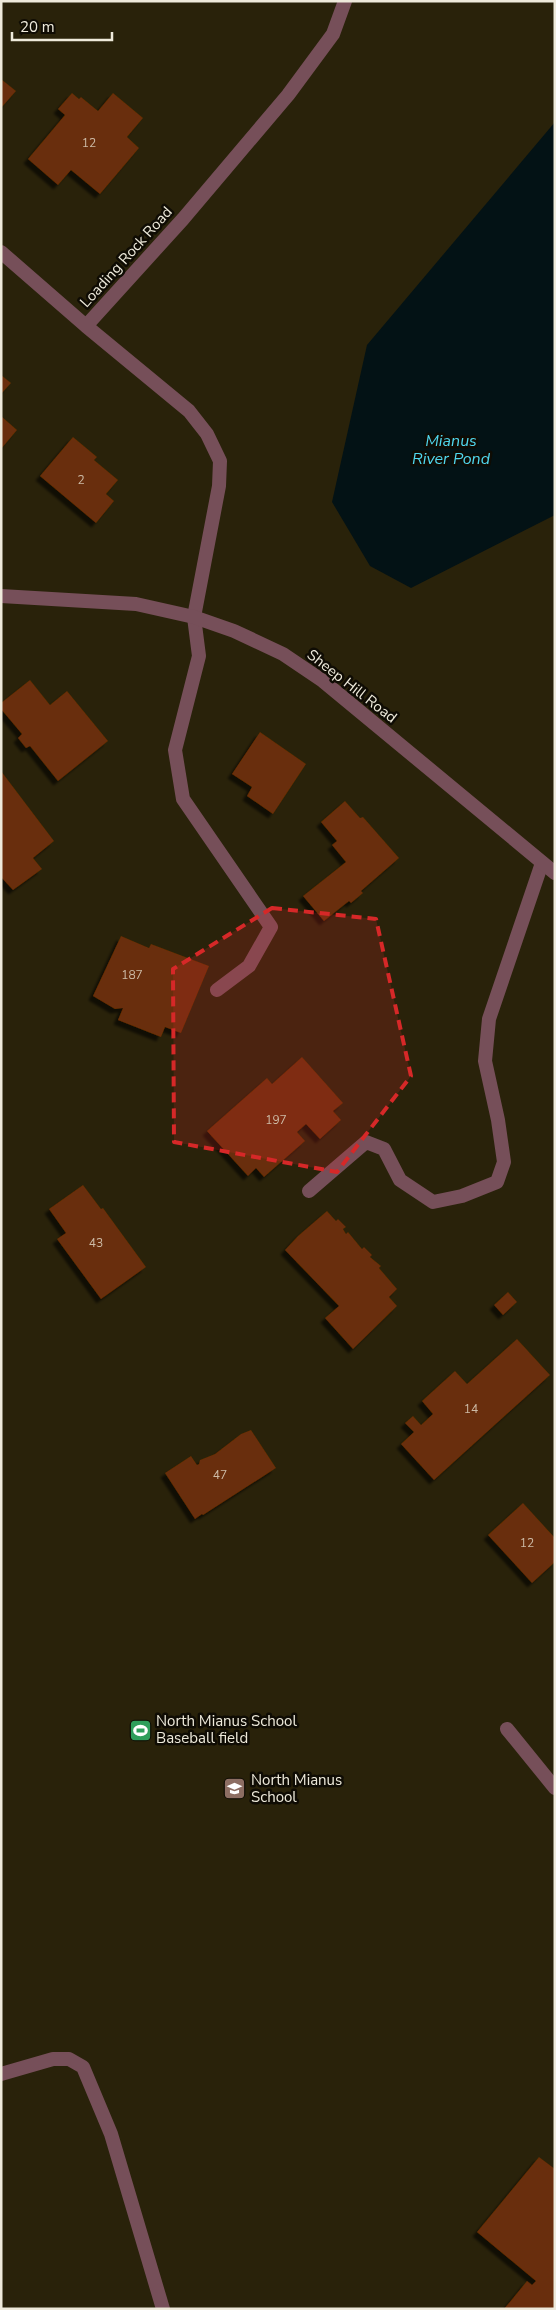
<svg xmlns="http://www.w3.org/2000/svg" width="556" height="2310" viewBox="0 0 556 2310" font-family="'Nunito Sans',sans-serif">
	<defs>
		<filter id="shadow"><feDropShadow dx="-4.5" dy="4.5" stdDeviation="1" flood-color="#0009"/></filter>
	</defs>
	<rect width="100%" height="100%" fill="#29220a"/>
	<!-- water -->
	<path fill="#031215" d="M555 122V515L411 588 370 566 332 502 367 345Z"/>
	<!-- building -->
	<path fill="#692f07" filter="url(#shadow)" d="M1 79 16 91 1 108Z
		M72 93 79 99 81 97 98 111 113 93 143 118 127 137 139 148 100 194 71 170 58 185 28 159 65 115 58 109Z
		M1 375 11 383 1 394Z
		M1 416 17 430 1 449Z
		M73 437 97 457 94 460 118 480 106 494 114 501 96 523 40 476Z
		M30 680 50 705 67 691 108 741 58 781 30 746 26 748 18 738 22 734 1 709V703Z
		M260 732 306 764 273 814 247 796 252 787 232 774Z
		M1 771 54 841 33 858 42 869 13 890 1 877Z
		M345 801 360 818 363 817 399 858 361 891 363 893 351 903 349 901 324 921 303 896 346 862 332 845 337 841 321 822Z
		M121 936 149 948 151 944 209 966 181 1033 165 1027 161 1037 118 1020 123 1008 115 1009 93 996Z
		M302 1057 343 1103 333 1111 341 1120 320 1139 306 1124 297 1132 305 1141 264 1177 256 1168 248 1176 207 1131 267 1078 272 1084Z
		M83 1185 101 1209 103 1208 146 1267 101 1299 57 1239 66 1233 49 1209Z
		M327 1211 336 1221 338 1219 346 1227 343 1229 346 1234 348 1232 362 1249 364 1247 372 1255 370 1257 381 1266 379 1268 397 1289 389 1297 397 1306 353 1349 325 1318 339 1306 285 1250 298 1236Z
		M508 1292 517 1302 503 1315 494 1305Z
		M517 1339 550 1375 434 1480 401 1444 414 1432 405 1423 413 1416 421 1425 433 1414 422 1401 455 1371 467 1384Z
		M251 1430 276 1468 203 1515 202 1514 195 1519 165 1473 191 1456 197 1465 199 1464 200 1460 215 1454 241 1434Z
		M523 1503 555 1538V1562L532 1583 488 1535Z
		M539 2157 555 2169V2309H504L527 2281 532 2285 536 2281 477 2232Z"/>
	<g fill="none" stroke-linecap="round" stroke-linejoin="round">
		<!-- service -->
		<path stroke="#764f59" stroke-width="14" d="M194 617 199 656 175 750 183 799 271 927 249 966 217 990
			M309 1191 366 1142 384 1149 400 1180 433 1202 462 1196 497 1182 504 1162 498 1120 485 1061 489 1019 542 863
			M507 1729 555 1788
			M1 2074 53 2059H69L83 2067 111 2134 163 2309"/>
		<!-- minor -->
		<path stroke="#764f59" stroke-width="14" d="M1 252 86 326
			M194 617 219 486 220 461 207 434 189 411 86 326 183 219 288 95 333 34 345 1"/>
		<!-- tertiary -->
		<path stroke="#764f59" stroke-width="14" d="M1 596 136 604 194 617 234 631 283 654 323 681 555 873"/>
	</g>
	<!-- marked area -->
	<path fill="#d62828" fill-opacity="0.2" stroke="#d62828" stroke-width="4" stroke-dasharray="10 6" stroke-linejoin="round" d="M272 908 376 919 411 1076 337 1172 174 1142 173 969Z"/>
	<!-- icons -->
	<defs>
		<symbol id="stadium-square" viewBox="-11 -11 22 22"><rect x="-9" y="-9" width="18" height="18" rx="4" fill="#2e9e5b" stroke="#0f0c04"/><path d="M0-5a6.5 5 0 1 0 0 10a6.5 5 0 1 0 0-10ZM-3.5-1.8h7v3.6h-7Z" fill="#fff"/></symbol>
		<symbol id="school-square" viewBox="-11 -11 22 22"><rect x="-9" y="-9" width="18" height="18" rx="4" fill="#8d6e63" stroke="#0f0c04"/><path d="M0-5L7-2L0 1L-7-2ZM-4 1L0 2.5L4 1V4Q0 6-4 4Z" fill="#fff"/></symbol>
	</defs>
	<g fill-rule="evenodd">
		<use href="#stadium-square" x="128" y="1718" width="25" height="25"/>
		<use href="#school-square" x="222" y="1776" width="25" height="25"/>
	</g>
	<g text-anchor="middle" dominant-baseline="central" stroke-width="5" stroke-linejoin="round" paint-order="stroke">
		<!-- number labels -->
		<g font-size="12" fill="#cdbba6">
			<text x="89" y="143">12</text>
			<text x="81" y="480">2</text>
			<text x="132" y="975">187</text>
			<text x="276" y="1120">197</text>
			<text x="96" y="1243">43</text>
			<text x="471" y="1409">14</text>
			<text x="220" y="1475">47</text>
			<text x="527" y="1543">12</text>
		</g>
		<!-- street labels -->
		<g font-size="15" fill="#eeeadb" stroke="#0f0c04">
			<text transform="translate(126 257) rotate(-48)">Loading Rock Road</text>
			<text transform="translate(352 686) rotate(38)">Sheep Hill Road</text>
		</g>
		<!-- poi labels -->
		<g font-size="15" fill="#eeeadb" stroke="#0f0c04" text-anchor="start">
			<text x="156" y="1721">North Mianus School<tspan x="156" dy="17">Baseball field</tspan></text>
			<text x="251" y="1780">North Mianus<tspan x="251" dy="17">School</tspan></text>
		</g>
		<!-- water labels -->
		<g font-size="16" font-style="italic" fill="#50d8ef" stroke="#0f0c04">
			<text x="451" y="441">Mianus<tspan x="451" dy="18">River Pond</tspan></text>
		</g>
	</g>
	<!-- border -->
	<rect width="556" height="2310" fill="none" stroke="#eeeadb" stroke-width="5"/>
	<!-- scale -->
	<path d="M12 32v8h100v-8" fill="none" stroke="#eeeadb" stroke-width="2.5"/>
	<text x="20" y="32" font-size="15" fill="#eeeadb" stroke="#0f0c04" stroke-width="4" paint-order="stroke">20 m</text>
</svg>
